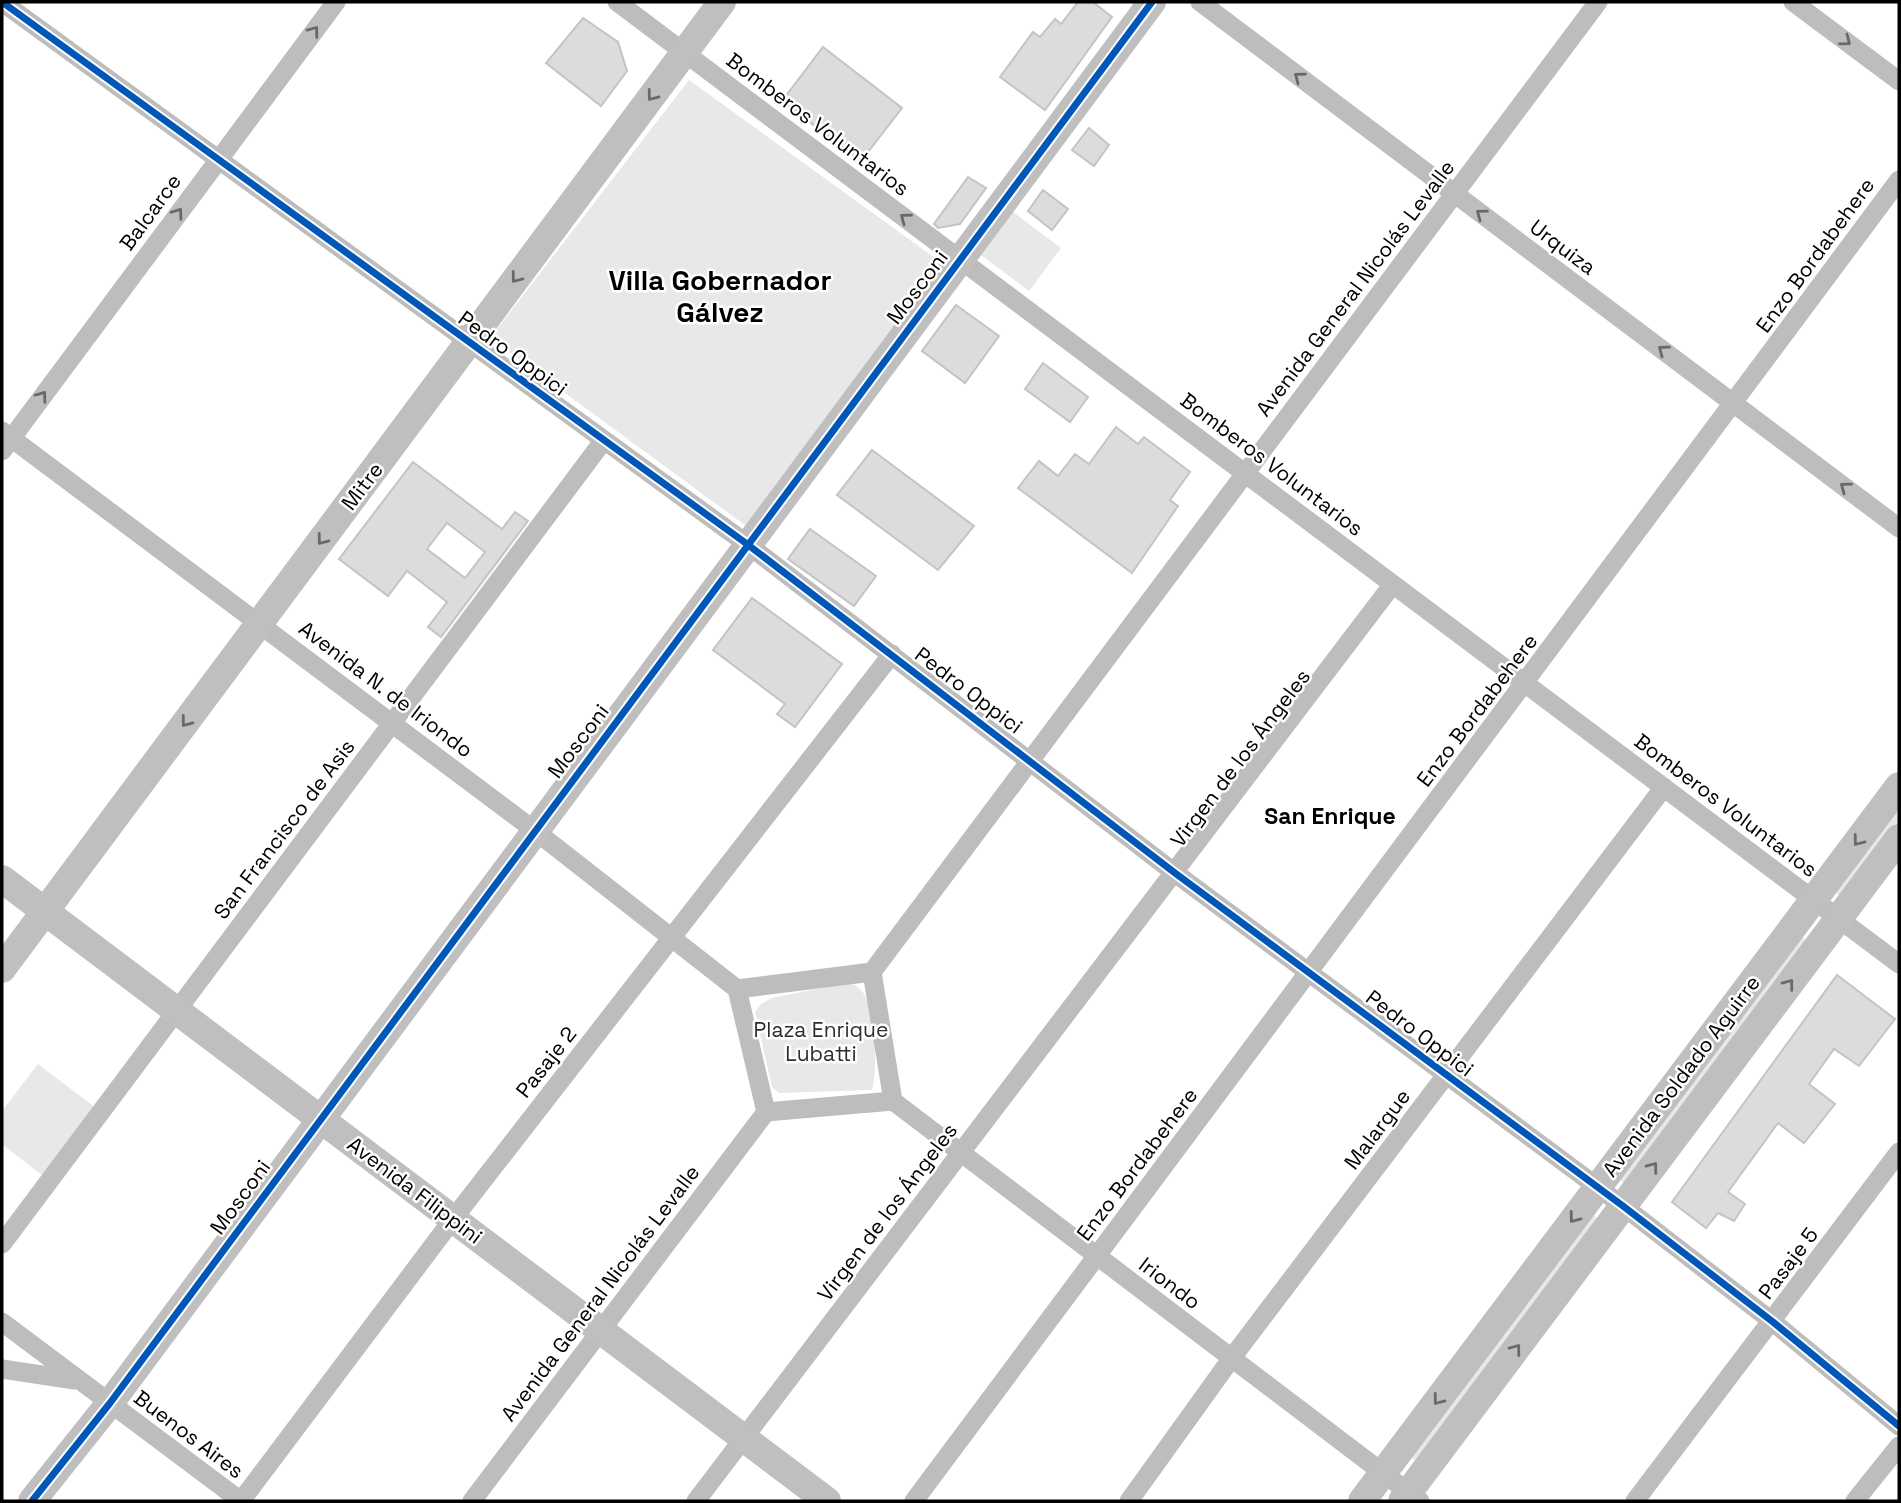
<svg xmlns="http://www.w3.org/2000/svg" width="1901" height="1503" viewBox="0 0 1901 1503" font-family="'Space Grotesk',sans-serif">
	<rect width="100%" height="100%" fill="#fff"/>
	<!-- green -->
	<path fill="#e8e8e8" d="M689 80 946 266 753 531 490 338Z
		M1013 212 1061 248 1029 291 981 255Z
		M1899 800V822L1846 894 1840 896 1835 892Z
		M1802 937 1808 942 1625 1184 1620 1180V1174Z
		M851 982C856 986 861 989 864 994 875 1012 878 1071 872 1090L779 1093 772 1087 755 1012 761 1004 772 998Z
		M38 1064 96 1108 43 1176 2 1144V1111Z
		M1594 1215 1599 1220 1417 1461 1412 1458V1452Z"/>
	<!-- building -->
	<path fill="#dcdcdc" stroke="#c4c4c4" stroke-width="2" fill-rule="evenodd" d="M1078 2H1093L1112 17 1045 110 1000 77 1033 32 1040 37 1055 19 1061 24Z
		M583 18 618 42 627 71 601 106 546 63Z
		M823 47 902 108 861 161 782 101Z
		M1089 128 1109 145 1094 166 1072 150Z
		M968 177 986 188 960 224 938 228 934 224Z
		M1043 190 1068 209 1052 230 1028 211Z
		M956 305 999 336 965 383 922 351Z
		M1043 363 1088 397 1070 422 1025 389Z
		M1116 427 1138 444 1144 437 1190 472 1170 500 1178 506 1132 573 1018 488 1039 461 1058 476 1075 454 1089 464Z
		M872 450 974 526 938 570 837 495Z
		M413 462 502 529 515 512 528 521 441 637 428 627 447 602 407 571 388 596 339 559ZM447 523 485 552 465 578 427 549Z
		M810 529 876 576 854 606 788 559Z
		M752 598 842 664 795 727 777 714 785 704 713 650Z
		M1837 975 1895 1019 1859 1066 1834 1049 1809 1084 1835 1104 1804 1143 1778 1123 1728 1192 1745 1204 1734 1221 1718 1213 1706 1228 1672 1202Z"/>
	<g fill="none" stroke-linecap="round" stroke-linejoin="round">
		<!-- street -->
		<path stroke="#bdbdbd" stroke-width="19" d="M2 2 747 544 1175 873 1623 1206 1773 1322 1899 1426
			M617 2 1899 964
			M1200 2 1899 528
			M1793 2 1899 81
			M2 431 534 830 737 989
			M2 451 336 2
			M872 972 1598 2
			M872 972 893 1101 766 1112 737 989Z
			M893 1101 1420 1501
			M2 1244 604 440
			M2 1322 241 1501
			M2 1369 75 1380
			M241 1501 453 1219 892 654
			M472 1501 766 1112
			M696 1501 1393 584
			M914 1501 1899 180
			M1129 1501 1231 1359 1664 787
			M1635 1501 1899 1152
			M1855 1501 1899 1446"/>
		<!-- secondary -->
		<path stroke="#bfbfbf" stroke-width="28" d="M2 879 827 1501
			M2 969 722 2
			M32 1501 110 1403 1152 2
			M1362 1501 1899 786
			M1402 1501 1899 838"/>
		<defs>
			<path id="cycleway" d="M2 2 747 544 1175 873 1623 1206 1773 1322 1899 1426
				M32 1501 110 1403 1152 2"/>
		</defs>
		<!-- cycleway casing -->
		<use href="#cycleway" stroke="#fff" stroke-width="11"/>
		<!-- cycleway -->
		<use href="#cycleway" stroke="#0057b8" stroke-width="7"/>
	</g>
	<!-- one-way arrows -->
	<defs><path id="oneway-chevron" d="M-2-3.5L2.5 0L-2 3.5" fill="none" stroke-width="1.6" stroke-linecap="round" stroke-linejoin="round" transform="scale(1.75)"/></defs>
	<g stroke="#686868">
		<use href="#oneway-chevron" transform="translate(314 31) rotate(-53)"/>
		<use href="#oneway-chevron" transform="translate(1846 41) rotate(37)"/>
		<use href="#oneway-chevron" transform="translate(1299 77) rotate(-143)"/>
		<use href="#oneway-chevron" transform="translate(178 213) rotate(-54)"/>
		<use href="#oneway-chevron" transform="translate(1481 214) rotate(-143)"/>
		<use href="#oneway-chevron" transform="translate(905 218) rotate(-143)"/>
		<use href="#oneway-chevron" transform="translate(1663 350) rotate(-143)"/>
		<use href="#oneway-chevron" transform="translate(42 396) rotate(-54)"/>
		<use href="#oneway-chevron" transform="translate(1845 487) rotate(-143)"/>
	</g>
	<g stroke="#696969">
		<use href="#oneway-chevron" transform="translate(652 96) rotate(127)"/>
		<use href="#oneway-chevron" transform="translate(516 278) rotate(127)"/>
		<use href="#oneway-chevron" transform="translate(322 540) rotate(127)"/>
		<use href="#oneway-chevron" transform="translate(186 722) rotate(127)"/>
		<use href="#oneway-chevron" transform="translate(1858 841) rotate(127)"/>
		<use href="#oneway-chevron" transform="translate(1789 984) rotate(-53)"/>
		<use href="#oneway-chevron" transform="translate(1653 1167) rotate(-53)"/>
		<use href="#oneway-chevron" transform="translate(1574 1218) rotate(127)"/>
		<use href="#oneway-chevron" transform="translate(1516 1349) rotate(-53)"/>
		<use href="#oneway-chevron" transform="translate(1438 1400) rotate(127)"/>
	</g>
	<g text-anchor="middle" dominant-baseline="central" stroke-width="5" stroke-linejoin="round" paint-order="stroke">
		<!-- street labels -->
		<g font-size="21" fill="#000" stroke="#fff">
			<text transform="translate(818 124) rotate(37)">Bomberos Voluntarios</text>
			<text transform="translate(150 212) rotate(-54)">Balcarce</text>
			<text transform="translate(1563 247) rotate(37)">Urquiza</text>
			<text transform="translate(1815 255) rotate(-54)">Enzo Bordabehere</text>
			<text transform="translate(917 287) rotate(-53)">Mosconi</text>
			<text transform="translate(1355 288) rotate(-53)">Avenida General Nicolás Levalle</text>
			<text transform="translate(513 353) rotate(36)">Pedro Oppici</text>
			<text transform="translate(1272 464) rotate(37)">Bomberos Voluntarios</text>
			<text transform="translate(362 486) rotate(-53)">Mitre</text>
			<text transform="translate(386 689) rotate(37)">Avenida N. de Iriondo</text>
			<text transform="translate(969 690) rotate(37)">Pedro Oppici</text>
			<text transform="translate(1477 710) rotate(-53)">Enzo Bordabehere</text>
			<text transform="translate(578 741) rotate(-53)">Mosconi</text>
			<text transform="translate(1240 758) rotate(-53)">Virgen de los Ángeles</text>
			<text transform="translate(1726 805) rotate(37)">Bomberos Voluntarios</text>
			<text transform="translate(284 829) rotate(-53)">San Francisco de Asis</text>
			<text transform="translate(1420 1033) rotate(37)">Pedro Oppici</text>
			<text transform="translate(546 1062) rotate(-52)">Pasaje 2</text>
			<text transform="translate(1681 1076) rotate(-53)">Avenida Soldado Aguirre</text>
			<text transform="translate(1377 1129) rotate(-53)">Malargue</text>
			<text transform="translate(1137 1164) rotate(-53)">Enzo Bordabehere</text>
			<text transform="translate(415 1190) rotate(37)">Avenida Filippini</text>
			<text transform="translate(240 1197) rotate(-54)">Mosconi</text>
			<text transform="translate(887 1212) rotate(-53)">Virgen de los Ángeles</text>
			<text transform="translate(1788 1263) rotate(-53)">Pasaje 5</text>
			<text transform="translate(1170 1283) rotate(37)">Iriondo</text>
			<text transform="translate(600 1293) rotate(-53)">Avenida General Nicolás Levalle</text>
			<text transform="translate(189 1434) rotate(37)">Buenos Aires</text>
		</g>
		<!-- park labels -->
		<g font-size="21" fill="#2d2d2d" stroke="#fff">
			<text x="821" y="1029">Plaza Enrique<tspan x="821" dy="24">Lubatti</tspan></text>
		</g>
		<!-- neighbourhood labels -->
		<g font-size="23" font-weight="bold" fill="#000" stroke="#fff">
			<text x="1330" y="816">San Enrique</text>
		</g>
		<!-- district labels -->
		<g font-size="28" font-weight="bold" fill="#000" stroke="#fff">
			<text x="720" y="280">Villa Gobernador<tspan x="720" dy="32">Gálvez</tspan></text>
		</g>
	</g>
	<!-- border -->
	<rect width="1901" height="1503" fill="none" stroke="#000000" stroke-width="7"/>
</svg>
